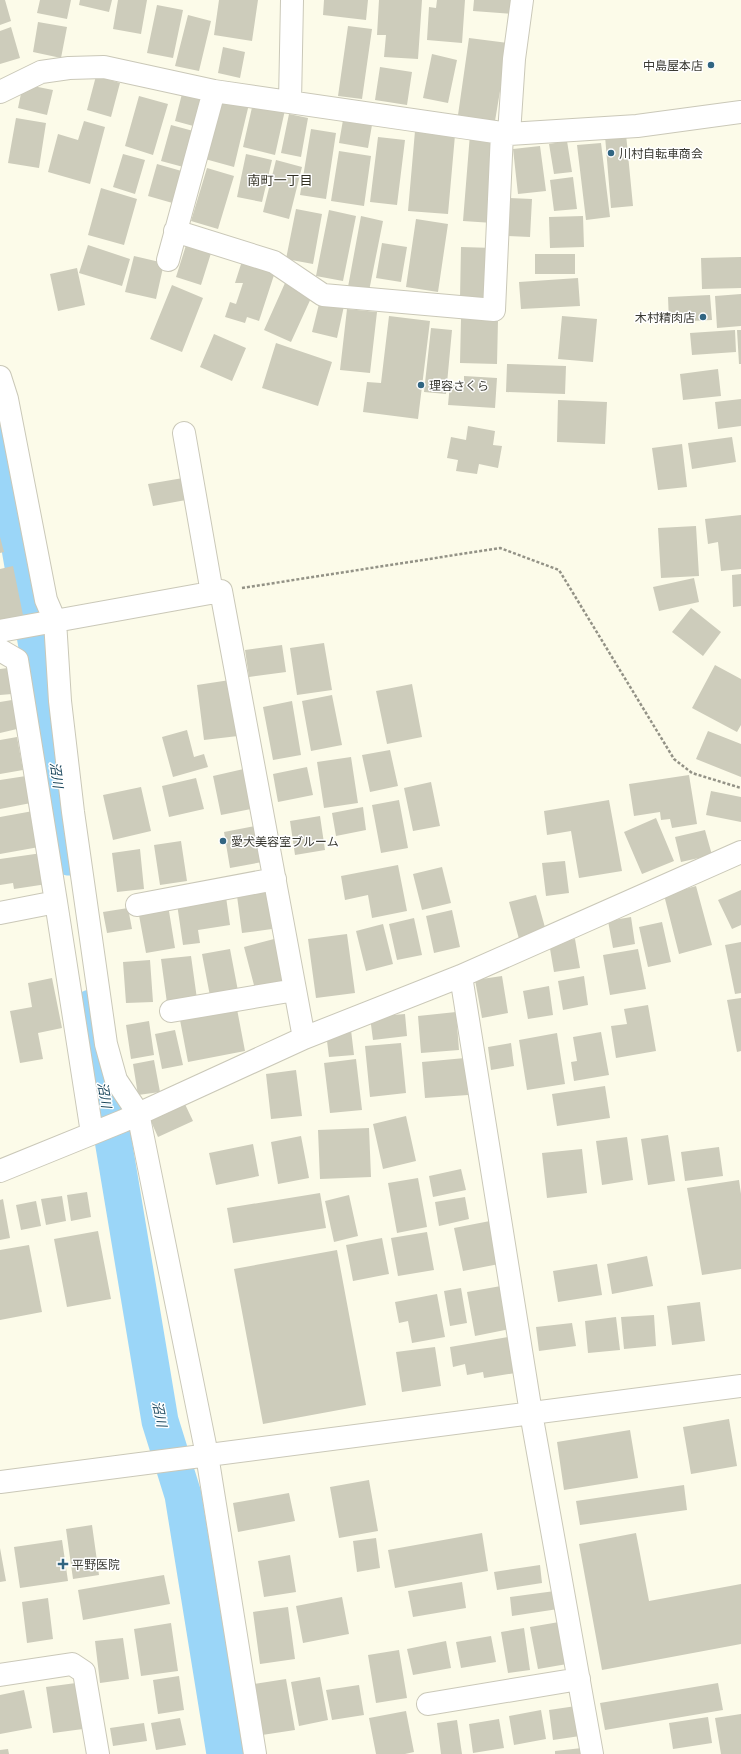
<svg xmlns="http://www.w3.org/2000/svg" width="741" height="1754" viewBox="0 0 741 1754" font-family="Manrope,'Noto Sans JP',sans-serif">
	<rect width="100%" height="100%" fill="#fcfbe9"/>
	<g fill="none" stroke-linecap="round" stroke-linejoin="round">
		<!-- river -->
		<path stroke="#9bd6f8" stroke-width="37" d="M0 433 39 658 69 857
			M91 1008 160 1421 183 1495 225 1754"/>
	</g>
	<!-- building -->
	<path fill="#cdccbb" d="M0 0H5L11 21 0 25Z
		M40 0H71L67 19 37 13Z
		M80 0H112L109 12 79 5Z
		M118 0H147L141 34 113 29Z
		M219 0H258L252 41 214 35Z
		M324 0H368L366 20 323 15Z
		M379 0H422L418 59 384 57 386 35H377Z
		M437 0H465L462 43 427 40 429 7 436 8Z
		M474 0H514L513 14 473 11Z
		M157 5 183 10 173 58 147 53Z
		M188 15 211 21 199 71 175 66Z
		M38 22 67 27 61 58 33 52Z
		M348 26 372 29 362 99 338 96Z
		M11 27 20 58 0 64V31Z
		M469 38 508 43 495 121 458 115Z
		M223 47 245 52 240 78 218 73Z
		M432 54 457 60 448 103 423 98Z
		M380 67 412 72 407 105 375 100Z
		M96 76 120 83 111 117 87 110Z
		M23 84 53 90 47 115 18 108Z
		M183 90 204 95 197 127 175 121Z
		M139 96 168 104 153 155 125 146Z
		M220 96 249 104 234 167 205 159Z
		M253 103 285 110 275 155 243 147Z
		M289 114 308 118 301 157 281 153Z
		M16 118 46 123 39 168 8 163Z
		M343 120 372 125 368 148 339 143Z
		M84 121 105 127 90 184 48 172 58 134 78 140Z
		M171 125 197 132 187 168 161 161Z
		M311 129 336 133 326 199 300 195Z
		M415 131 455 135 448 214 408 211Z
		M470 134 499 137 493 223 463 221Z
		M626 134 633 206 611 208 605 136Z
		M378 137 405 140 397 205 370 202Z
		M567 141 572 172 554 174 549 144Z
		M601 143 610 217 586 220 577 145Z
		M540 146 546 191 518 194 513 149Z
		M339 151 371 156 364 206 331 201Z
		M123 154 145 160 135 194 113 187Z
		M246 154 272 160 262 202 237 197Z
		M276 160 302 167 289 219 263 212Z
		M157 164 185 172 176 204 148 196Z
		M207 168 234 176 218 229 191 221Z
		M573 177 577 209 554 211 550 180Z
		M101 188 137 199 124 245 88 235Z
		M509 198 532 199 530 237 507 236Z
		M296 209 322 214 313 264 286 259Z
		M329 210 356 216 343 281 316 276Z
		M361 216 383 221 369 291 348 287Z
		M583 216 584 247 550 248 549 217Z
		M416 219 448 224 438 292 406 287Z
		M187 242 212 250 201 285 176 277Z
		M382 243 407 247 401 282 376 278Z
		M88 245 130 259 122 286 79 273Z
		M461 247 494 248 493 300 460 299Z
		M535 254H575V274H535Z
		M134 256 164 263 156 299 125 292Z
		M741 257V288L702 289 701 258Z
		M242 261 275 272 259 321 247 317 245 323 225 317 230 302 236 304 243 283H235Z
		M77 268 85 305 58 311 50 274Z
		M578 278 580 306 521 309 519 282Z
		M285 283 312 296 291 342 264 330Z
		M172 285 203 298 182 352 150 339Z
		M741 294V326L717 328 715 296Z
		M710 295 712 320 669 322 668 297Z
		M320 300 344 306 337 338 312 332Z
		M347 309 377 312 370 373 340 370Z
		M389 316 430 321 418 419 363 412 367 382 381 383Z
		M562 316 597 319 593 362 558 359Z
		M461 319 498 320 497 364 460 363Z
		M431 328 452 330 446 394 424 392Z
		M735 330 736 352 692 355 690 333Z
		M737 330H741V364H739Z
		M214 334 246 348 232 381 200 367Z
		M276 343 332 362 318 406 262 388Z
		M507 364 566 366 565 394 506 392Z
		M718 369 721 396 683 400 680 374Z
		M464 376 497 378 495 408 448 405 450 384 464 385Z
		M741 399V426L718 429 715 402Z
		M558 400 607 402 605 444 557 442Z
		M468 426 495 431 493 445 502 446 498 468 479 464 477 474 456 471 458 460 447 458 451 437 466 440Z
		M732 437 736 462 692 469 688 443Z
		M682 444 687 487 658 490 652 448Z
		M183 478 186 500 153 506 148 484Z
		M741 515V569L721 571 718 542 708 544 705 519Z
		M696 526 699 576 661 578 658 528Z
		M0 537 4 552 0 553Z
		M13 566 23 615 0 620V569Z
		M741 574V606L733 607 732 575Z
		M694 578 699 602 659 611 653 587Z
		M691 608 721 632 703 656 672 632Z
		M324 643 332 690 297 695 290 648Z
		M282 645 286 672 249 677 245 650Z
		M715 665 741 679V725L737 732 692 708Z
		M8 668 12 694 0 695V669Z
		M230 680 238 736 204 740 197 685Z
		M412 684 422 737 387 744 376 691Z
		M332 695 342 745 311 751 302 701Z
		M12 700 17 729 0 733V702Z
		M292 701 301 755 273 760 263 707Z
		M187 730 194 757 204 754 208 767 173 777 162 737Z
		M708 731 741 744V777L696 759Z
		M17 737 23 770 0 774V740Z
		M390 750 398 786 370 792 362 755Z
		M351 757 358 803 324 808 317 762Z
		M307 767 313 795 278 802 273 774Z
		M248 768 256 808 221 815 213 776Z
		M689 775 697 824 672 828 670 819 661 820 660 812 634 816 629 784Z
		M26 776 31 803 0 809V780Z
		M196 778 204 809 169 817 162 786Z
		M431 782 440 826 413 831 404 788Z
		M141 787 151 831 113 840 103 795Z
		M711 791 741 797V822L706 815Z
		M399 800 408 848 381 853 372 805Z
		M609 800 622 871 579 878 571 831 547 835 544 811Z
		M363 807 366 830 336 836 332 813Z
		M33 811 39 847 0 854V817Z
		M320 816 325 850 295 855 290 821Z
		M656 818 674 861 642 874 624 832Z
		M255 826 262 862 230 868 224 832Z
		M705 830 712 855 681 862 675 837Z
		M181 841 187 881 160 885 154 845Z
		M140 849 144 889 117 892 112 853Z
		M42 853 47 884 14 889 13 883 0 885V859Z
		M565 861 569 893 546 896 542 863Z
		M398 865 407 911 372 918 368 895 345 900 341 876Z
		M442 867 451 903 422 910 413 874Z
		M696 886 712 945 679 954 664 895Z
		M741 890V925L732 929 718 900Z
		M266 892 272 929 242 933 237 896Z
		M536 895 546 931 519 939 509 902Z
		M226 897 230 925 198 930 200 943 183 945 177 904Z
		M168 905 175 948 146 953 138 910Z
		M128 908 132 929 107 933 103 912Z
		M452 910 460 947 434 953 426 916Z
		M631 917 635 944 613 948 608 921Z
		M414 918 422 955 397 960 389 924Z
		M662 922 671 962 648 967 639 927Z
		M383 924 393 964 366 971 356 931Z
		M347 934 355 993 316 998 308 939Z
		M274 939 285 982 255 989 244 947Z
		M575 939 580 968 554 972 549 943Z
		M741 942V993L735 994 725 945Z
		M230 949 238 991 210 996 202 954Z
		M638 949 646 989 610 995 603 955Z
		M191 956 197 999 167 1003 161 959Z
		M150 960 153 1002 126 1003 123 962Z
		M502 976 508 1013 482 1018 475 980Z
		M584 976 588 1005 563 1010 558 981Z
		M52 978 62 1028 38 1033 43 1059 20 1063 10 1011 32 1007 28 983Z
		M549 986 553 1015 528 1019 523 991Z
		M741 998V1051L737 1052 727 1000Z
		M648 1005 656 1051 616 1058 611 1026 627 1024 624 1009Z
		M237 1009 245 1051 188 1062 180 1020Z
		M456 1012 459 1050 421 1053 418 1016Z
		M405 1014 407 1036 373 1040 370 1017Z
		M149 1021 154 1055 131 1059 126 1025Z
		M175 1030 183 1065 162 1069 155 1034Z
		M351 1030 354 1055 329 1057 326 1033Z
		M601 1032 609 1075 574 1081 571 1062 577 1061 573 1037Z
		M557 1033 565 1084 527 1090 519 1040Z
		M401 1043 406 1093 370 1097 365 1046Z
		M511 1043 514 1066 491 1070 488 1047Z
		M465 1058 468 1095 425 1098 422 1062Z
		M356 1059 362 1110 330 1113 324 1063Z
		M154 1060 160 1092 138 1095 133 1064Z
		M296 1070 302 1116 271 1119 266 1074Z
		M605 1086 610 1118 557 1126 552 1094Z
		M183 1100 193 1121 158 1137 149 1117Z
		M406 1116 416 1161 383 1169 373 1124Z
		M369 1128 371 1177 320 1179 318 1130Z
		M668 1135 675 1181 648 1185 641 1139Z
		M301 1136 309 1178 278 1184 271 1142Z
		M627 1137 633 1180 602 1185 596 1141Z
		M253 1144 259 1176 216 1185 209 1153Z
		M719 1147 723 1176 685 1181 681 1152Z
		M582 1149 587 1193 547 1198 542 1153Z
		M461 1169 466 1190 433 1197 429 1176Z
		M418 1178 427 1227 397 1233 388 1183Z
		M739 1180 741 1194V1269L702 1275 687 1188Z
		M87 1192 91 1217 71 1221 67 1195Z
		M320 1193 326 1228 233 1243 227 1208Z
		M349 1195 358 1236 334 1242 325 1201Z
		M62 1196 66 1221 46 1225 41 1199Z
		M465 1197 469 1219 439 1226 435 1202Z
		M3 1199 10 1238 0 1240V1200Z
		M36 1201 41 1226 21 1230 16 1205Z
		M490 1221 499 1264 463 1271 454 1228Z
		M98 1231 111 1299 67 1307 54 1239Z
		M427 1232 434 1270 398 1276 391 1238Z
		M382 1238 389 1274 353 1281 346 1245Z
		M29 1245 42 1312 0 1320V1250Z
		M337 1250 366 1405 263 1424 234 1269Z
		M647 1256 653 1286 612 1294 607 1264Z
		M597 1264 602 1295 558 1302 553 1271Z
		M501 1286 510 1329 475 1336 467 1292Z
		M461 1288 467 1323 450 1326 444 1291Z
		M437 1294 445 1337 412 1343 408 1321 399 1323 395 1302Z
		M700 1302 705 1341 672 1345 667 1306Z
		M654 1315 656 1346 624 1349 621 1317Z
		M616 1317 620 1350 588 1353 585 1321Z
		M572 1323 576 1346 539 1351 536 1327Z
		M508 1337 515 1373 484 1378 483 1372 467 1375 465 1364 453 1367 450 1347Z
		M435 1347 441 1386 402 1392 396 1352Z
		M729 1419 737 1466 691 1474 683 1427Z
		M630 1430 638 1478 564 1490 557 1442Z
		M369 1480 378 1531 339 1538 330 1487Z
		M684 1485 687 1510 580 1525 576 1501Z
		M289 1493 295 1521 238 1532 233 1503Z
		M92 1525 99 1575 73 1579 66 1529Z
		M482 1533 488 1571 395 1588 388 1550Z
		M636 1533 649 1601 741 1584V1644L602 1670 579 1544Z
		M376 1538 380 1568 357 1572 353 1541Z
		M62 1540 68 1581 20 1588 14 1547Z
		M0 1548 6 1581 0 1582Z
		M290 1555 296 1592 264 1597 258 1561Z
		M540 1565 542 1583 497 1590 494 1572Z
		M164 1575 170 1604 83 1620 78 1590Z
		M462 1582 466 1608 413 1617 408 1591Z
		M555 1591 558 1609 512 1616 510 1597Z
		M342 1597 349 1634 303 1643 296 1606Z
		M48 1598 53 1639 27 1643 22 1602Z
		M288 1607 295 1659 260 1664 253 1612Z
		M559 1622 567 1664 538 1669 530 1627Z
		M171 1623 178 1671 141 1676 134 1629Z
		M524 1628 530 1670 508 1673 501 1632Z
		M491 1636 496 1662 461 1668 456 1642Z
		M123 1638 129 1679 100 1683 95 1641Z
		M446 1641 451 1668 413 1675 407 1649Z
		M399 1650 407 1698 376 1703 368 1655Z
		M179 1676 184 1710 158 1714 153 1680Z
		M320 1677 328 1720 299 1726 291 1682Z
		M286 1679 295 1730 262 1735 254 1684Z
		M76 1683 83 1729 53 1733 46 1687Z
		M718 1683 723 1710 605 1730 600 1703Z
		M359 1685 364 1715 332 1720 326 1690Z
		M24 1690 32 1728 0 1734V1695Z
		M576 1706 580 1736 553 1740 549 1710Z
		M541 1710 546 1739 514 1745 509 1716Z
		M406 1711 414 1752 405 1754H376L369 1718Z
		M741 1714V1754H721L715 1718Z
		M708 1717 712 1743 673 1749 669 1723Z
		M180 1718 186 1745 156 1750 151 1723Z
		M499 1719 504 1748 473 1753 469 1724Z
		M457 1720 462 1754H441L437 1723Z
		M144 1723 147 1741 113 1746 110 1728Z
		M582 1748 583 1754H555V1751Z
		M8 1749 9 1754H0V1750Z"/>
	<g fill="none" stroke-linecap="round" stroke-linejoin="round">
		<defs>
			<path id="minor" d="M0 92 41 72 69 68 104 67 214 91 509 134 637 126 741 112
				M290 102 292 0
				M509 134 514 59 522 0
				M175 231 274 262 323 295 494 310 502 133
				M168 260 214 91
				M0 377 7 399 46 600 55 621 60 701 73 812 106 1044 116 1080 138 1113 207 1455 255 1754
				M184 433 212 593
				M0 631 221 591 304 1038
				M0 650 17 660 56 902 0 913
				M56 902 92 1133
				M137 905 275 879
				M461 976 531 1413 592 1754
				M171 1011 295 990
				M0 1171 123 1121 304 1038 461 976 741 852
				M0 1482 741 1386
				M0 1675 72 1664 84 1672 98 1754
				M428 1704 579 1679"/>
		</defs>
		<!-- minor casing -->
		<use href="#minor" stroke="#cac8b8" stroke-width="24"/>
		<!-- path -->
		<path stroke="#939286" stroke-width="2.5" stroke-dasharray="3 2" stroke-linecap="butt" d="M242 588 500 548 559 570 674 759 692 773 741 788"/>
		<!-- minor -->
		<use href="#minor" stroke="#fff" stroke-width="22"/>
	</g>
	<!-- markers -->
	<g fill="#316582" stroke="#fff" stroke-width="1.5">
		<circle cx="711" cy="65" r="4"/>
		<circle cx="611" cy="153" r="4"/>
		<circle cx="703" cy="317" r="4"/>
		<circle cx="421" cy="385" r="4"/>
		<circle cx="223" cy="841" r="4"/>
		<path d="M61 1558h4v4h4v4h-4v4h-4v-4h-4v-4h4z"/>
	</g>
	<g text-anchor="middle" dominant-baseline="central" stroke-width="3" stroke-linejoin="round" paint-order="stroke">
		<!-- poi labels -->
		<g font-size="12" fill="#3a3a33" stroke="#fff" text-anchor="start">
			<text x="703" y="65" text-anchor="end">中島屋本店</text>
			<text x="619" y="153">川村自転車商会</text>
			<text x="695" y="317" text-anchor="end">木村精肉店</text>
			<text x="429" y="385">理容さくら</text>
			<text x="231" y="841">愛犬美容室ブルーム</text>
			<text x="72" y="1564">平野医院</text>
		</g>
		<!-- neighbourhood labels -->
		<g font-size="13" fill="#323023" stroke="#fff">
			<text x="280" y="180">南町一丁目</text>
		</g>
		<!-- water labels -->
		<g font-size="13" font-style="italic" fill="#103f56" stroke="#fff">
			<text transform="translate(57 775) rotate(82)">沼川</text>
			<text transform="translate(105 1095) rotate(80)">沼川</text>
			<text transform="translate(160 1414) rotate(78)">沼川</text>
		</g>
	</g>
</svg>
